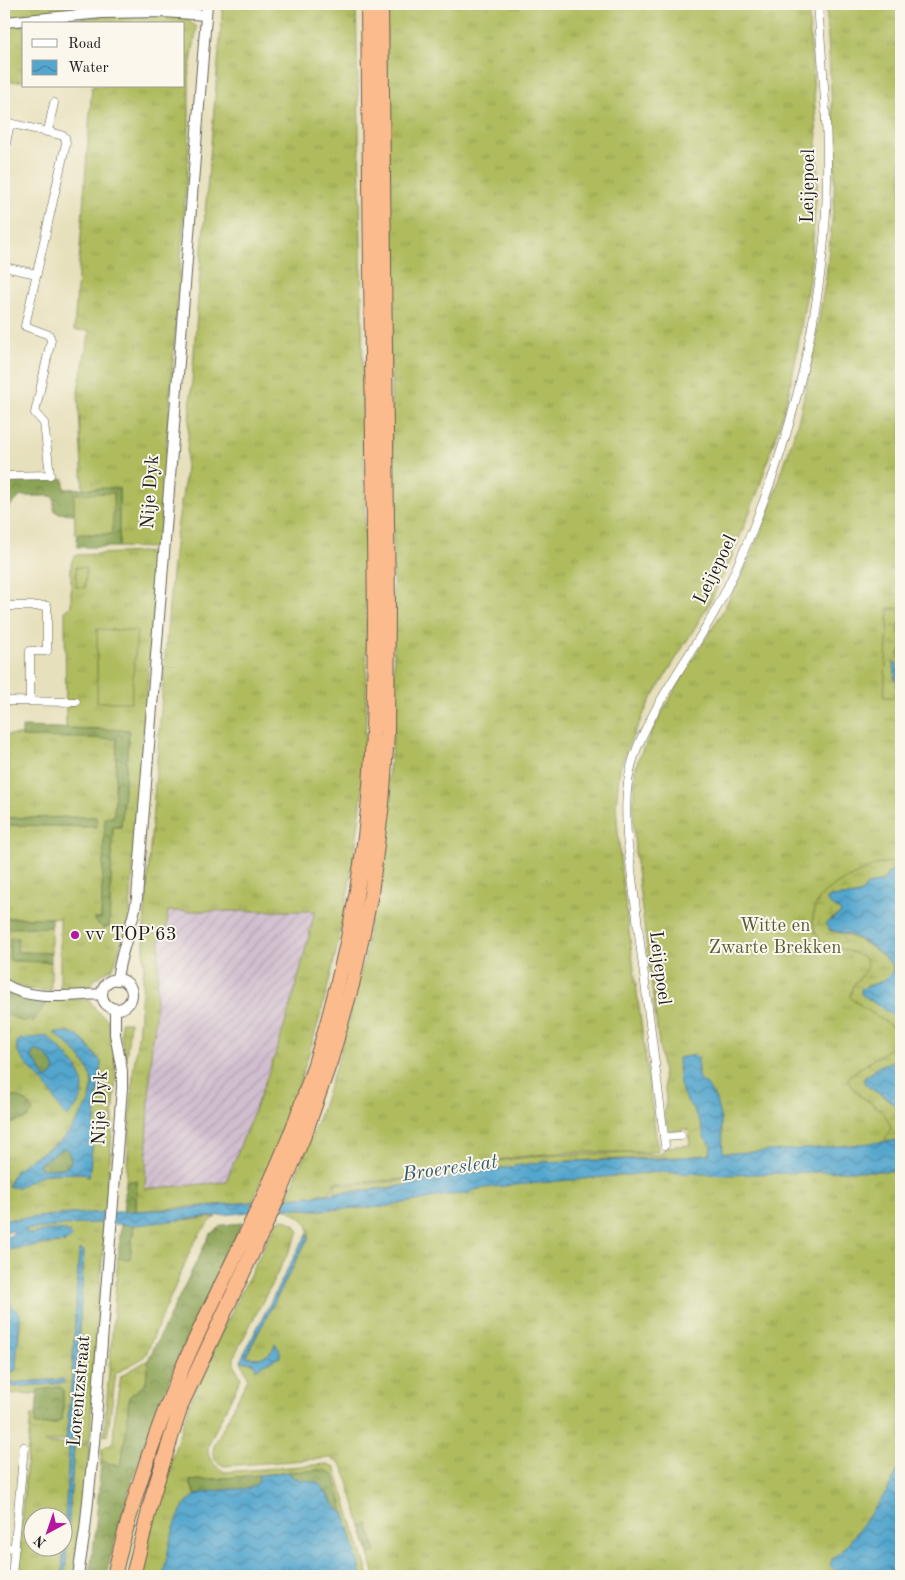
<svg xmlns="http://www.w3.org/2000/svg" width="905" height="1580" viewBox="0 0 905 1580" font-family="'Old Standard TT',serif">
	<defs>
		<pattern id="industrial-furrows" width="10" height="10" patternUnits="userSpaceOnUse" patternTransform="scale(1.25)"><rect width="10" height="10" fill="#d0bdce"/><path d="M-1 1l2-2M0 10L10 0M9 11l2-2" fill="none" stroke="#b2a2b0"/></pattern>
		<pattern id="grass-tufts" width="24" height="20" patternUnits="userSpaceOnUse" patternTransform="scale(1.25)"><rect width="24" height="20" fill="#afbb5d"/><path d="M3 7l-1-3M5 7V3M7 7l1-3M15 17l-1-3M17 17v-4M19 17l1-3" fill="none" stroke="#96a050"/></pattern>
		<pattern id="forest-crowns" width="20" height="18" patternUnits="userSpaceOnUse" patternTransform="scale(1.25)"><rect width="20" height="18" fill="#8ba354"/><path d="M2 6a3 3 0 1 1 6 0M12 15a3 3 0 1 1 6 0" fill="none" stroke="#718445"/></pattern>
		<pattern id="wetland-marsh" width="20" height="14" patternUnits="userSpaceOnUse" patternTransform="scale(1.25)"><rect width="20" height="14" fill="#afbb5d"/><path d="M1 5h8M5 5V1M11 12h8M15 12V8" fill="none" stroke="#96a050"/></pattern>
		<pattern id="water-waves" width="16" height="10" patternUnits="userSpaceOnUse" patternTransform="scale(1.25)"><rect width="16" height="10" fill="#53a6ce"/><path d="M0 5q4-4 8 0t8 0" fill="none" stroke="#4486a6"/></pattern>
	</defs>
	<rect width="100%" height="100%" fill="#fbf7ec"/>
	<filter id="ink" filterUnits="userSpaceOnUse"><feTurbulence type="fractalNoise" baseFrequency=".02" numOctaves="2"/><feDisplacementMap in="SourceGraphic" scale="10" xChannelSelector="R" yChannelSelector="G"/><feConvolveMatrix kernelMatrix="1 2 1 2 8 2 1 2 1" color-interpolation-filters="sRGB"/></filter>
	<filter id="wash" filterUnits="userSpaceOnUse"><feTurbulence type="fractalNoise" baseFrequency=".0096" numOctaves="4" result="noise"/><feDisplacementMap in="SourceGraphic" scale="20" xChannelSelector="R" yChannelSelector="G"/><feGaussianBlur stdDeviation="1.12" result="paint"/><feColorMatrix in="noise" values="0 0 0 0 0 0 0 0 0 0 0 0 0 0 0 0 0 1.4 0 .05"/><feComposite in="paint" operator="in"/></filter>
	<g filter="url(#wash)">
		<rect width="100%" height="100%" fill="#e7e0bc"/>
		<!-- industrial -->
		<path fill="url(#industrial-furrows)" d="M168 911H316L300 973 278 1044 251 1119 226 1182 145 1189 152 1035H154L160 936H166Z"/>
		<!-- grass -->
		<path fill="url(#grass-tufts)" stroke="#666c3c" fill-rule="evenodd" d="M4 4H196L185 6H147L4 19Z
			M223 4H356C360 156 362 309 364 462 365 576 371 690 361 804 356 852 347 900 337 948 317 1037 290 1120 252 1202L136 1211 137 1181 126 1182 133 1073 138 1037 144 967V925L170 593 176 535 185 478 199 283ZM168 911H315C304 956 293 1000 279 1043 263 1090 244 1136 226 1182L145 1189 152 1036 154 1035 160 936H166Z
			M386 4H808L817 138 818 177 810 273 796 358 789 392 779 426 757 494 726 571 708 606 649 703 628 746 620 768 616 805 621 870 658 1152H581L544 1154 466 1164 415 1178 351 1183 337 1182 333 1185 331 1193 287 1199 320 1114 341 1050 365 956 393 739 394 687 393 538Z
			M826 4H901V1463L888 1490 879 1503 845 1548 833 1558 834 1569 837 1572 836 1576H375L369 1554 375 1552 367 1524 361 1526 344 1469 339 1462 332 1458 224 1466C215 1462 211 1456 214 1446L247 1380 248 1377 241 1361 253 1363 259 1366 274 1360 275 1344C271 1358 258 1360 246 1356L309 1237 308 1234 306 1236 309 1230C305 1218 295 1214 284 1208L317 1210 383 1207 447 1195 466 1194 474 1190 498 1186 617 1175 659 1172 681 1173 683 1157 541 1162 471 1173 412 1185 334 1193 335 1184 337 1183 350 1185 415 1179 466 1165 544 1155 635 1153 658 1155 661 1154 666 1147 690 1145 688 1129 670 1132 664 1115 666 1099 635 855 633 812 635 770 639 757 653 729 686 670 720 616 742 575 767 517 797 425 807 384 826 278 834 201 835 161Z
			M122 14 181 16 188 20 197 27 189 73V147L159 548 119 547V489H83L78 391 80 379 90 331 74 330 92 86H184V24H24V81L4 82V26Z
			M143 552 158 554 129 922 113 968C101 974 93 979 87 991H60V918H4V825L96 827 95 817 4 818V735H22V737L117 738 114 817H105L101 919H93L103 928 109 927 113 827H121L129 730 66 728 65 610 69 608 71 605V564L73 558 77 555Z
			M51 927V953L17 952 12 961 51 962V991L27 989 4 981V928Z
			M49 999 89 1000 97 1011 108 1020 114 1051 116 1079 106 1212 72 1214 4 1220V1126L27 1118 10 1096H4V1013L21 1020ZM68 1032C83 1035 91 1051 101 1062L89 1176 84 1173 44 1174 9 1183 16 1170 67 1136 88 1104 92 1088 90 1072 79 1055 55 1033ZM47 1036 78 1067 68 1117C58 1110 57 1100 50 1091 39 1076 24 1064 16 1047Z
			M121 1022H130L126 1061 121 1036Z
			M216 1217C205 1225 199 1235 192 1247L146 1354 143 1358 116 1373 108 1432 107 1435 104 1436 118 1258H130L134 1224Z
			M284 1219 294 1224 299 1232 234 1356V1364L241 1378 209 1443C205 1457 213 1465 225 1472L327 1464 335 1467 369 1576H362L334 1476 320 1470 190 1481 193 1490 196 1495 186 1505 168 1556 163 1576H140L159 1497 189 1405 225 1325 277 1221Z
			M89 1223H105L93 1379 90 1442 72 1441 84 1251 79 1250 72 1375 66 1440 44 1442 45 1443 90 1444 84 1504 75 1569 73 1576H65L74 1447H70L62 1576H16L31 1415H36V1425L55 1424 61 1420 63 1413V1391L62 1388 38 1390 37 1393H33L32 1395 4 1393V1382L5 1384 16 1387 63 1383V1379L11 1383 8 1382V1376L16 1367C15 1349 23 1330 19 1312L14 1310 9 1302 7 1282 4 1278V1250L65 1242 37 1234H29L23 1230ZM32 1518H62V1548H32Z
			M148 1360 146 1383 129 1397 127 1428 120 1467 101 1461 102 1449 113 1442 115 1410 121 1376Z"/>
		<!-- forest -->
		<path fill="url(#forest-crowns)" stroke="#546038" d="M51 479H64V489L119 488V547H77V534H112L75 494V514L57 513 54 509V498L51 496H21L7 509H4V482L49 481Z
			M22 727 129 730 121 827H113L109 927 103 928 93 919H101L105 817H114L117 739 22 737Z
			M96 817 97 827 4 825V818Z
			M4 918H51V927L4 928Z
			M10 938H18L17 952 51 953V962L12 961 9 959Z
			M4 989 49 999 33 1022 21 1021 4 1013Z
			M36 1050C46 1054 51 1059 55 1069L52 1075 47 1078 44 1077 32 1058V1053Z
			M4 1096C18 1095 28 1099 33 1112L27 1118 4 1126Z
			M66 1148 69 1152 71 1161 68 1166 64 1168 43 1169 37 1165 61 1149Z
			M137 1180 136 1211 123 1212 126 1182Z
			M242 1223C213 1285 182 1346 157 1410 136 1464 120 1520 106 1576H89L95 1535 101 1461 120 1466 127 1428 129 1397 146 1383 148 1360 210 1234 222 1225Z
			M121 1224H134L130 1259 118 1258Z
			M59 1387 62 1388 63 1391V1413L61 1420 55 1424 35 1425 38 1390Z
			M320 1470 330 1472 334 1476 345 1515C342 1512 338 1509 336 1506 330 1500 326 1488 318 1484 309 1478 294 1484 289 1472Z
			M259 1475C259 1479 259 1483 256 1486 249 1491 209 1490 196 1495L189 1481Z
			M368 1524 376 1552 369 1554 361 1526Z"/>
		<!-- wetland -->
		<path fill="url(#wetland-marsh)" stroke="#666c3c" d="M889 608H901V623H899L898 632 901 633V651L899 652 898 655 901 663 900 674H898L893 665 897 676H899L896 685 900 687 901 686V698L884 697Z
			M881 863 901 862V870L900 869 887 874 882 882 867 885 861 893 856 895 830 897 833 906 838 909 841 913 828 921 829 930C855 936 875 946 893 966V971L883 981 867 986 861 994 901 1021V1058L877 1067 873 1072 865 1077V1084C877 1094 895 1099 901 1116 903 1122 901 1133 901 1140L884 1143 891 1128C883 1101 858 1103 848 1080L850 1075 900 1042 901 1035 898 1031 854 1001 850 997 853 985 867 970V963L864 957 821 941C816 935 813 928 813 920 813 914 815 906 818 901 826 886 864 870 881 863Z"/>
		<!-- garden -->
		<path fill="#afbb5d" stroke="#666c3c" d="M114 493 112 534H75L74 494Z
			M76 567 86 568 85 588 76 587Z
			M97 629 137 631 131 702H97Z"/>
		<!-- water -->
		<path fill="url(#water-waves)" stroke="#386175" fill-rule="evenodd" d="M894 662 896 663 899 668 898 674H900L901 667 900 687H896V685L899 676H897L895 681Z
			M896 869 901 870V1021L861 994V989L883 981 893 971V966C881 953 867 941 850 935 842 932 830 933 825 924L841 913 838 909 828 903 827 899 830 897 856 895 861 893 867 885 882 882 891 871Z
			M68 1032C83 1035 91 1051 101 1062L89 1177 84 1173 44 1174 18 1187H11L8 1186C14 1163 41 1155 59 1142 68 1136 72 1127 78 1119 81 1114 86 1108 89 1103 101 1071 76 1051 54 1033ZM66 1148 69 1152 71 1161 68 1166 64 1168 43 1169 37 1165 61 1149Z
			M47 1036C72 1060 102 1085 67 1117 57 1109 55 1097 47 1087 39 1077 28 1068 21 1057 17 1052 16 1047 17 1042L21 1039ZM36 1050C46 1054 51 1059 55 1069L52 1075 47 1078 44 1077 39 1066 32 1058V1053Z
			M695 1055 698 1058V1076L701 1081 707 1085 716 1100 721 1120 723 1152 731 1153 819 1148 901 1140V1174L892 1171H844L727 1175 659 1172 482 1188 474 1190 466 1194 447 1195 383 1207 317 1210 284 1208 137 1225 89 1223 24 1230 29 1234C42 1233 62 1224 72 1236L69 1240 65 1242 4 1250V1237L10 1236 15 1231 4 1232V1220L72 1214 182 1209 391 1188 471 1173 541 1162 659 1159 706 1155 710 1153 711 1145 705 1139 700 1121 683 1094 679 1080 678 1058Z
			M901 1058V1116C898 1110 894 1104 889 1099 881 1093 867 1089 863 1080L865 1077 873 1072 877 1067Z
			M309 1234V1237L300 1253 246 1356C258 1361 272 1357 275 1343L280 1351V1357L260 1366 259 1368 256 1369 253 1363 241 1361 242 1357 298 1249 306 1236Z
			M79 1250 84 1251 72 1441 66 1440 72 1375Z
			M4 1278 7 1282 11 1306 20 1314 16 1367V1370C11 1374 7 1374 8 1382L11 1383 63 1379 64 1380V1383L16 1387 8 1386 4 1382C4 1369 2 1355 4 1342 4 1337 7 1332 8 1327 8 1318 0 1312 6 1301Z
			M69 1447H74L65 1576H62Z
			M901 1463V1544L895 1554 901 1560V1573C894 1570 888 1571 882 1576H836L837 1572 830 1565 833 1558 845 1548 888 1490Z
			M289 1472 291 1476 296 1479 316 1482 321 1486 335 1506 345 1515 362 1576H163C168 1553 174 1503 199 1494 215 1489 234 1490 250 1488L255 1486 259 1480V1475Z"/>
	</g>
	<g filter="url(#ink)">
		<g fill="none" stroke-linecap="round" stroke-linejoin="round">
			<defs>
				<path id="minor" d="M4 122 61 135 65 137 66 143 25 326 49 335 51 340 35 413 44 423 50 475 4 476
					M48 131 54 103
					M4 153 10 123
					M4 267 37 274
					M4 606H47V651H30V701
					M4 701 76 702
					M665 1137 681 1136
					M665 1145 627 837C626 814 625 790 631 767 636 746 647 726 657 707 675 675 696 645 714 613 732 581 746 547 759 513 799 412 826 288 827 179 828 121 822 62 818 4
					M4 1547 15 1548
					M12 1576 24 1447"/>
				<path id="tertiary" d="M4 22 102 13 163 12 206 15
					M102 994a15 15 0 1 1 30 0a15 15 0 1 1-30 0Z
					M117 980C120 951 133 926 137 898L207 4
					M4 984C31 1002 71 995 102 994
					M78 1576 85 1530 94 1443 122 1088V1071L115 1034V1009"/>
				<path id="motorway" d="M114 1576C130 1507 153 1437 181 1371 217 1288 262 1209 294 1125 326 1039 349 949 362 858 374 780 374 701 375 623L368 4
					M133 1576 153 1494 182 1403 279 1196 307 1128 331 1059 352 985 371 894 382 804 387 734 388 608 381 4"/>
			</defs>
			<!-- minor casing -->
			<use href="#minor" stroke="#636154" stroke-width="9"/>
			<!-- tertiary casing -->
			<use href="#tertiary" stroke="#636154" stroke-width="12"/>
			<!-- motorway casing -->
			<use href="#motorway" stroke="#636154" stroke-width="16"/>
			<!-- minor -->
			<use href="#minor" stroke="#fff" stroke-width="8"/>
			<!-- tertiary -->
			<use href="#tertiary" stroke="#fff" stroke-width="10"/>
			<!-- motorway -->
			<use href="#motorway" stroke="#fbbb8c" stroke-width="14"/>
		</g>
	</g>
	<!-- markers -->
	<circle fill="#b5179e" stroke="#fbf7ec" stroke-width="2" cx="75" cy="935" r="5"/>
	<g text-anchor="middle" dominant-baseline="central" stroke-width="4" stroke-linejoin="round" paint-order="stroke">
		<!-- street labels -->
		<g font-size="19" fill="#1c1c1c" stroke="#fbf7ec">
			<text transform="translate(809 186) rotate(-89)">Leijepoel</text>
			<text transform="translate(151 492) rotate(-86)">Nije Dyk</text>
			<text transform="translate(716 570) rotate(-64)">Leijepoel</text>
			<text transform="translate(659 968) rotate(83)">Leijepoel</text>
			<text transform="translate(101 1108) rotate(-88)">Nije Dyk</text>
			<text transform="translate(80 1391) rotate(-85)">Lorentzstraat</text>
		</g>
		<!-- park labels -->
		<g font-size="19" fill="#575c36" stroke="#fbf7ec">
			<text x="775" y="926">Witte en<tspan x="775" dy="22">Zwarte Brekken</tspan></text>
		</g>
		<!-- poi labels -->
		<g font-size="19" fill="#1c1c1c" stroke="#fbf7ec" text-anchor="start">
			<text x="85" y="935">vv TOP'63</text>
		</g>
		<!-- water labels -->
		<g font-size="20" font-style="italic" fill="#355a6c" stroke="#fbf7ec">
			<text transform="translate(450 1169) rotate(-8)">Broeresleat</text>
		</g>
	</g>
	<!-- margin -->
	<rect width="905" height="1580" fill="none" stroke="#fbf7ec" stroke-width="20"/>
	<!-- legend -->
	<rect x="22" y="22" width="162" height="65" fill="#fbf7ec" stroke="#a29f99"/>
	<rect x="32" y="39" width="25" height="8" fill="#ffffff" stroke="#a29f99"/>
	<text x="68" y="48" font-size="15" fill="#1c1c1c">Road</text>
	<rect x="32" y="60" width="25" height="15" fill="url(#water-waves)" stroke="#a29f99"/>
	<text x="68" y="72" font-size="15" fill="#1c1c1c">Water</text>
	<!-- north arrow -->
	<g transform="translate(48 1532) rotate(220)"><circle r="24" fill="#fbf7ec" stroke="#a29f99"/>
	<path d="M0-4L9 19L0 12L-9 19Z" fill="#b5179e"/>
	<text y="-8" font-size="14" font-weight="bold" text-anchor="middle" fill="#1c1c1c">N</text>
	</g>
</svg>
